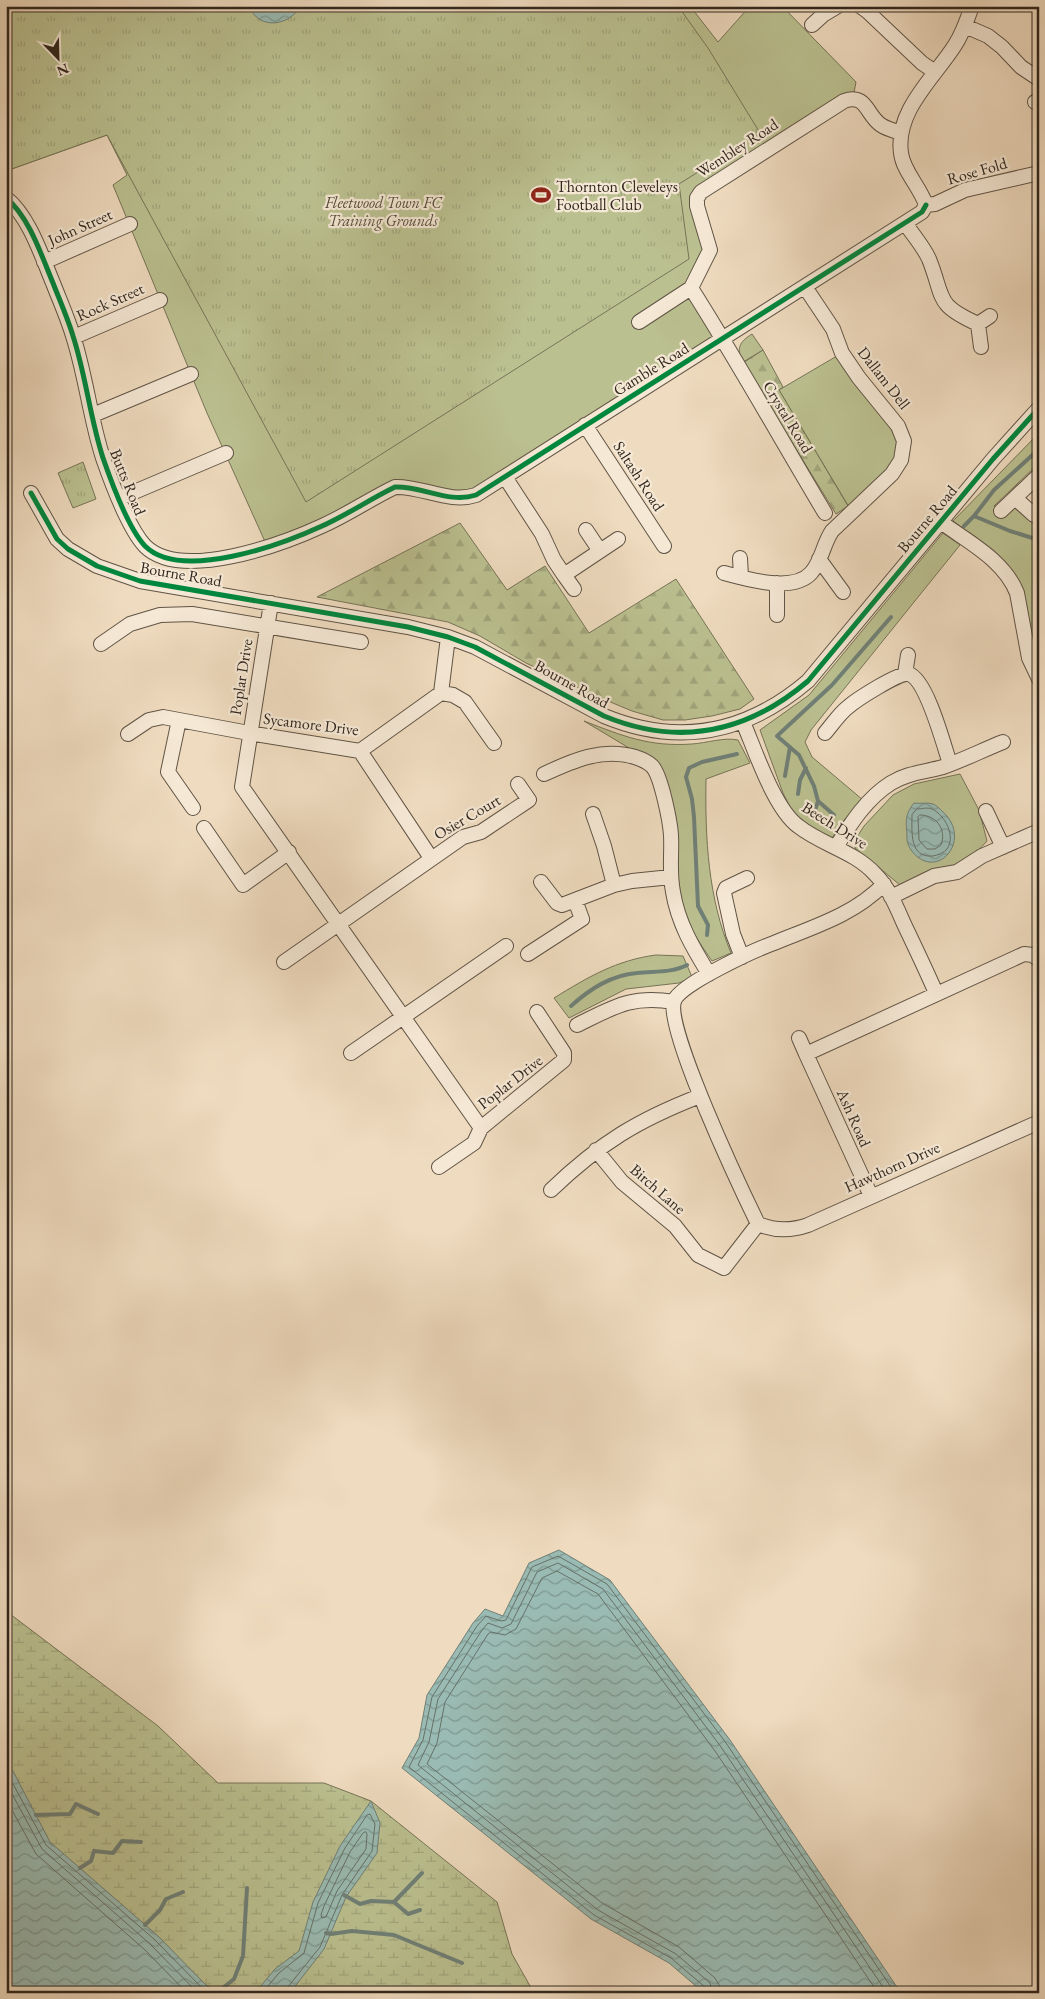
<svg xmlns="http://www.w3.org/2000/svg" width="1045" height="1999" viewBox="0 0 1045 1999" font-family="'EB Garamond',serif">
	<defs>
		<pattern id="forest-firs" width="22" height="20" patternUnits="userSpaceOnUse" patternTransform="scale(1.25)"><rect width="22" height="20" fill="#bbc090"/><path d="M5 1l3.5 6h-7zM16 11l3.5 6h-7z" fill="#a1a57c"/></pattern>
		<pattern id="wetland-marsh" width="20" height="14" patternUnits="userSpaceOnUse" patternTransform="scale(1.25)"><rect width="20" height="14" fill="#bbc090"/><path d="M1 5h8M5 5V1M11 12h8M15 12V8" fill="none" stroke="#a1a57c"/></pattern>
		<pattern id="park-tufts" width="24" height="20" patternUnits="userSpaceOnUse" patternTransform="scale(1.25)"><rect width="24" height="20" fill="#bbc090"/><path d="M3 7l-1-3M5 7V3M7 7l1-3M15 17l-1-3M17 17v-4M19 17l1-3" fill="none" stroke="#a1a57c"/></pattern>
		<pattern id="water-waves" width="16" height="10" patternUnits="userSpaceOnUse" patternTransform="scale(1.25)"><rect width="16" height="10" fill="#9abbb3"/><path d="M0 5q4-4 8 0t8 0" fill="none" stroke="#7e9891"/></pattern>
	</defs>
	<rect width="100%" height="100%" fill="#efdbbf"/>
	<filter id="stains"><feTurbulence type="fractalNoise" baseFrequency=".004" numOctaves="4"/><feColorMatrix values="0 0 0 0 .2 0 0 0 0 .09 0 0 0 0 .02 0 0 0 .5 -.17"/></filter>
	<radialGradient id="worn" r=".72"><stop offset=".6" stop-color="#630" stop-opacity="0"/><stop offset="1" stop-color="#630" stop-opacity=".3"/></radialGradient>
	<!-- grass -->
	<path fill="#bbc090" stroke="#767457" d="M6 6H690L718 42 750 6H782L856 82 853 98 701 192 710 250 692 288 723 338 476 495 408 486 267 546 207 413 113 185 127 175 107 135 6 171Z
		M752 334 763 350 743 362C736 349 739 342 752 334Z
		M842 353 898 426 901 460 852 512 779 390Z
		M1039 433V463L994 506 1001 511 1015 498 1039 515V659L1037 660 1032 646 1022 587C1007 558 978 541 953 521Z
		M943 533 960 545 811 730 805 742 812 757 863 800 844 820 832 838 818 833 799 818 790 807 783 793 760 730 809 695Z
		M584 721C623 736 649 747 692 744 707 743 724 737 738 740L750 763 706 779C705 838 708 898 731 953L712 961C695 937 681 914 678 884 677 865 679 845 677 826 675 805 666 783 658 763L639 754Z
		M960 774 979 810 987 841C963 869 934 875 900 885L855 848V840L864 826 893 795 914 784Z
		M656 955 683 956 692 977 679 983 626 989 569 1018 554 998C588 977 617 960 656 955Z"/>
	<!-- forest -->
	<path fill="url(#forest-firs)" stroke="#767457" d="M763 350 783 387 779 390 848 506 836 514 743 363Z
		M460 523 507 590 545 566 589 633 676 579 754 699 740 709 712 716 685 720H663L632 711 596 696 526 663 480 636 448 622 317 597Z"/>
	<!-- wetland -->
	<path fill="url(#wetland-marsh)" stroke="#767457" d="M6 1611 158 1726 218 1783H324L371 1801 497 1902 512 1954 534 1993H137L6 1834Z"/>
	<!-- park -->
	<path fill="url(#park-tufts)" stroke="#767457" d="M6 6H678L708 48 760 133 679 184 689 259 306 502 107 135 6 171Z
		M83 462 96 499 73 508 58 473Z"/>
	<!-- water -->
	<path fill="url(#water-waves)" stroke="#708077" d="M249 6H301C289 26 259 31 249 6Z
		M914 803C919 804 928 802 933 804 936 805 940 809 942 811 971 836 944 875 919 858 913 854 908 847 907 840 907 823 903 817 914 803Z
		M559 1550 610 1580 730 1740 901 1993H704L669 1963 591 1919 402 1768 419 1738 427 1695 473 1623 485 1609 503 1616 529 1563Z
		M6 1763 13 1771 50 1842 158 1936 206 1985 222 1993H6Z
		M371 1801 380 1823 377 1853 346 1897 324 1949 290 1993H255L275 1969 299 1951 313 1902 340 1846Z"/>
	<g fill="none" stroke-linecap="round" stroke-linejoin="round">
		<!-- shore -->
		<path stroke="#667168" stroke-width="1" d="M917 809C921 809 928 807 932 809 945 815 956 836 947 849 944 853 938 855 933 856 909 858 912 832 912 815Z
			M920 815C936 815 947 829 941 845L935 849H927L919 840 918 817Z
			M6 1771 46 1845 155 1940 202 1988 211 1993
			M6 1783 42 1849 150 1944 198 1993
			M6 1799 36 1854 145 1950 187 1993
			M366 1832 367 1834 366 1849 337 1891 326 1917 322 1918 321 1915 324 1906 350 1852 363 1833Z
			M262 1993 279 1973 304 1953 318 1903 345 1848 367 1815 370 1814 375 1824 372 1851 342 1895 320 1947 287 1988 286 1993
			M706 1993 705 1987 671 1958 594 1915 409 1767 423 1740 432 1697 477 1626 486 1616 501 1621 506 1620 532 1567 558 1556 607 1584 726 1743 895 1993
			M713 1993 710 1983 676 1954 598 1910 418 1765 429 1742 438 1699 482 1630 488 1623 502 1628 511 1624 537 1572 558 1563 603 1589 721 1747 887 1993
			M720 1993 719 1985 715 1978 679 1947 602 1903 427 1764 437 1743 445 1702 488 1634 491 1632 505 1635 516 1629 542 1578 557 1571 598 1594 715 1751 878 1993"/>
		<!-- stream -->
		<path stroke="#708077" stroke-width="4" d="M974 516 994 490 1039 449
			M964 526 974 516 1010 531 1039 540
			M785 776 790 747
			M798 794 800 780 806 768
			M814 814 818 801
			M834 815 818 801 814 786 799 755 777 736 832 685 891 617
			M707 935 708 925 698 906 694 817 692 799 686 777 689 768 702 762 737 754
			M571 1006C590 989 611 975 637 973 654 971 672 973 687 965
			M36 1815 70 1814 76 1804 98 1814
			M80 1868 91 1861 94 1851 113 1853 122 1841 141 1842
			M344 1895 360 1904 371 1901 394 1902 422 1873
			M394 1902 408 1914 420 1910
			M145 1925 160 1910 166 1899 183 1892
			M326 1933 331 1934 352 1931 394 1935 462 1963
			M219 1991 234 1979 243 1956 247 1888"/>
		<defs>
			<path id="minor" d="M860 6 867 11 922 63 935 72
				M812 25 823 15 838 6
				M965 26 988 36 1002 47 1021 67 1039 79
				M1035 102 1039 99
				M6 198C29 216 42 257 53 283 60 301 68 319 73 336 86 376 90 418 103 458 111 481 129 529 145 546 181 582 283 544 322 526 347 515 370 499 395 487 423 486 449 504 476 495L922 212 926 205
				M926 205C920 187 903 171 901 153 895 111 934 78 955 45 963 33 967 20 972 6
				M926 205 935 204 965 190 1039 173
				M905 223C913 235 923 246 929 259 945 299 934 304 978 324L990 316
				M44 262 130 224
				M639 322 691 288
				M978 324 981 347
				M74 337 160 300
				M93 415 191 374
				M585 425 664 546
				M505 477 542 534 554 560 564 575 618 539
				M31 493 57 539 68 549 97 566 140 581 408 627 448 637 475 647 604 716C679 747 747 733 808 681L993 459 1039 408
				M120 498 226 453
				M1015 498 1034 515
				M1001 511 1039 475
				M825 513C780 438 738 362 691 288L710 250 697 206V198L701 192 844 101C867 93 866 115 881 125 887 129 895 131 901 133
				M941 522C968 542 1004 560 1017 593L1029 658 1039 679
				M586 530 600 551
				M740 558 741 577
				M819 559 843 592
				M724 573C746 579 793 593 811 573 822 561 823 544 832 531L892 474 901 460 904 441 898 426 859 378 842 353 833 329 805 287
				M564 575 574 589
				M271 603 242 787 481 1128
				M777 615V583
				M101 644 130 624 160 615 192 614 361 642
				M905 674 908 655
				M441 693 448 637
				M179 720 168 772 193 808
				M743 722C755 750 774 808 798 826 822 845 854 851 875 874 889 888 896 906 904 924 915 947 926 970 936 993
				M825 733C832 725 839 714 848 707 856 700 899 672 909 674 927 680 944 746 950 764
				M128 734 149 720 163 717 249 733 360 751 441 693 453 695 465 702 494 743
				M360 751 431 858
				M544 774C572 761 603 747 635 757 641 759 647 761 652 766 661 775 670 821 671 835 672 854 669 872 673 892 678 923 693 948 709 974
				M986 811 1003 847
				M593 814 604 846 614 885
				M204 828 243 885 289 852
				M836 847C851 823 867 798 891 783 907 773 925 772 943 767 963 760 983 750 1003 742
				M541 882 557 903 562 905 614 885 632 881 671 877
				M884 884C854 915 813 927 774 943 755 950 680 984 674 1001 665 1029 742 1191 758 1224 775 1231 791 1231 808 1225L1039 1122
				M891 897 934 876 957 872 982 856 1039 831
				M528 954 582 919 575 900
				M742 957 733 934 724 893 726 888 747 878
				M284 962 463 837 481 832 529 800 518 784
				M577 1025C614 1007 631 995 674 1002
				M799 1038 806 1054
				M351 1053 506 946
				M596 1150 622 1182 675 1226 698 1255 724 1268 758 1224
				M439 1167 474 1143 481 1128 564 1060V1053L537 1012
				M551 1190C600 1143 638 1120 700 1096
				M871 1196 806 1054 1024 954 1033 955 1039 960"/>
		</defs>
		<!-- minor casing -->
		<use href="#minor" stroke="#605446" stroke-width="16"/>
		<!-- minor -->
		<use href="#minor" stroke="#f5e8d5" stroke-width="14"/>
		<defs>
			<path id="cycleway" d="M6 198C29 216 42 257 53 283 60 301 68 319 73 336 86 376 90 418 103 458 111 481 129 529 145 546 181 582 283 544 322 526 347 515 370 499 395 487 423 486 449 504 476 495L922 212 926 205
				M31 493 57 539 68 549 97 566 140 581 408 627 448 637 475 647 604 716C679 747 747 733 808 681L993 459 1039 408"/>
		</defs>
		<!-- cycleway casing -->
		<use href="#cycleway" stroke="#f5e8d5" stroke-width="8"/>
		<!-- cycleway -->
		<use href="#cycleway" stroke="#00873e" stroke-width="5"/>
	</g>
	<!-- icons -->
	<defs>
		<symbol id="stadium-bare" viewBox="-9 -9 18 18"><path d="M0-5a6.5 5 0 1 0 0 10a6.5 5 0 1 0 0-10ZM-3.5-1.8h7v3.6h-7Z" fill="#8f2418" stroke="#f5e8d5" stroke-width="2.5" paint-order="stroke"/></symbol>
	</defs>
	<g fill-rule="evenodd">
		<use href="#stadium-bare" x="527" y="181" width="28" height="28"/>
	</g>
	<g text-anchor="middle" dominant-baseline="central" stroke-width="4.5" stroke-linejoin="round" paint-order="stroke">
		<!-- street labels -->
		<g font-size="16" fill="#31271e" stroke="#f5e8d5">
			<text transform="translate(737 148) rotate(-33)">Wembley Road</text>
			<text transform="translate(977 171) rotate(-16)">Rose Fold</text>
			<text transform="translate(80 227) rotate(-24)">John Street</text>
			<text transform="translate(110 302) rotate(-24)">Rock Street</text>
			<text transform="translate(651 369) rotate(-32)">Gamble Road</text>
			<text transform="translate(884 378) rotate(52)">Dallam Dell</text>
			<text transform="translate(788 417) rotate(59)">Crystal Road</text>
			<text transform="translate(639 476) rotate(57)">Saltash Road</text>
			<text transform="translate(128 482) rotate(68)">Butts Road</text>
			<text transform="translate(927 519) rotate(-50)">Bourne Road</text>
			<text transform="translate(181 574) rotate(10)">Bourne Road</text>
			<text transform="translate(241 677) rotate(-81)">Poplar Drive</text>
			<text transform="translate(572 684) rotate(29)">Bourne Road</text>
			<text transform="translate(311 724) rotate(7)">Sycamore Drive</text>
			<text transform="translate(467 817) rotate(-30)">Osier Court</text>
			<text transform="translate(835 825) rotate(32)">Beech Drive</text>
			<text transform="translate(510 1082) rotate(-38)">Poplar Drive</text>
			<text transform="translate(854 1118) rotate(66)">Ash Road</text>
			<text transform="translate(892 1167) rotate(-24)">Hawthorn Drive</text>
			<text transform="translate(658 1189) rotate(41)">Birch Lane</text>
		</g>
		<!-- poi labels -->
		<g font-size="16" fill="#31271e" stroke="#f5e8d5" text-anchor="start">
			<text x="556" y="186">Thornton Cleveleys<tspan x="556" dy="18">Football Club</tspan></text>
		</g>
		<!-- park labels -->
		<g font-size="16" font-style="italic" fill="#544d3a" stroke="#f5e8d5">
			<text x="383" y="202">Fleetwood Town FC<tspan x="383" dy="18">Training Grounds</tspan></text>
		</g>
	</g>
	<!-- margin -->
	<rect width="1045" height="1999" fill="none" stroke="#efdbbf" stroke-width="25"/>
	<rect x="8" y="8" width="1030" height="1984" fill="none" stroke="#31271e" stroke-width="2.5"/>
	<rect x="12" y="12" width="1020" height="1974" fill="none" stroke="#31271e"/>
	<!-- north arrow -->
	<g transform="translate(58 58) rotate(157)" stroke="#f5e8d5" stroke-width="4" paint-order="stroke">
	<path d="M0-4L9 19L0 12L-9 19Z" fill="#31271e"/>
	<text y="-8" font-size="14" font-weight="bold" text-anchor="middle" fill="#31271e">N</text>
	</g>
	<rect width="100%" height="100%" filter="url(#stains)"/>
	<rect width="100%" height="100%" fill="url(#worn)"/>
</svg>
